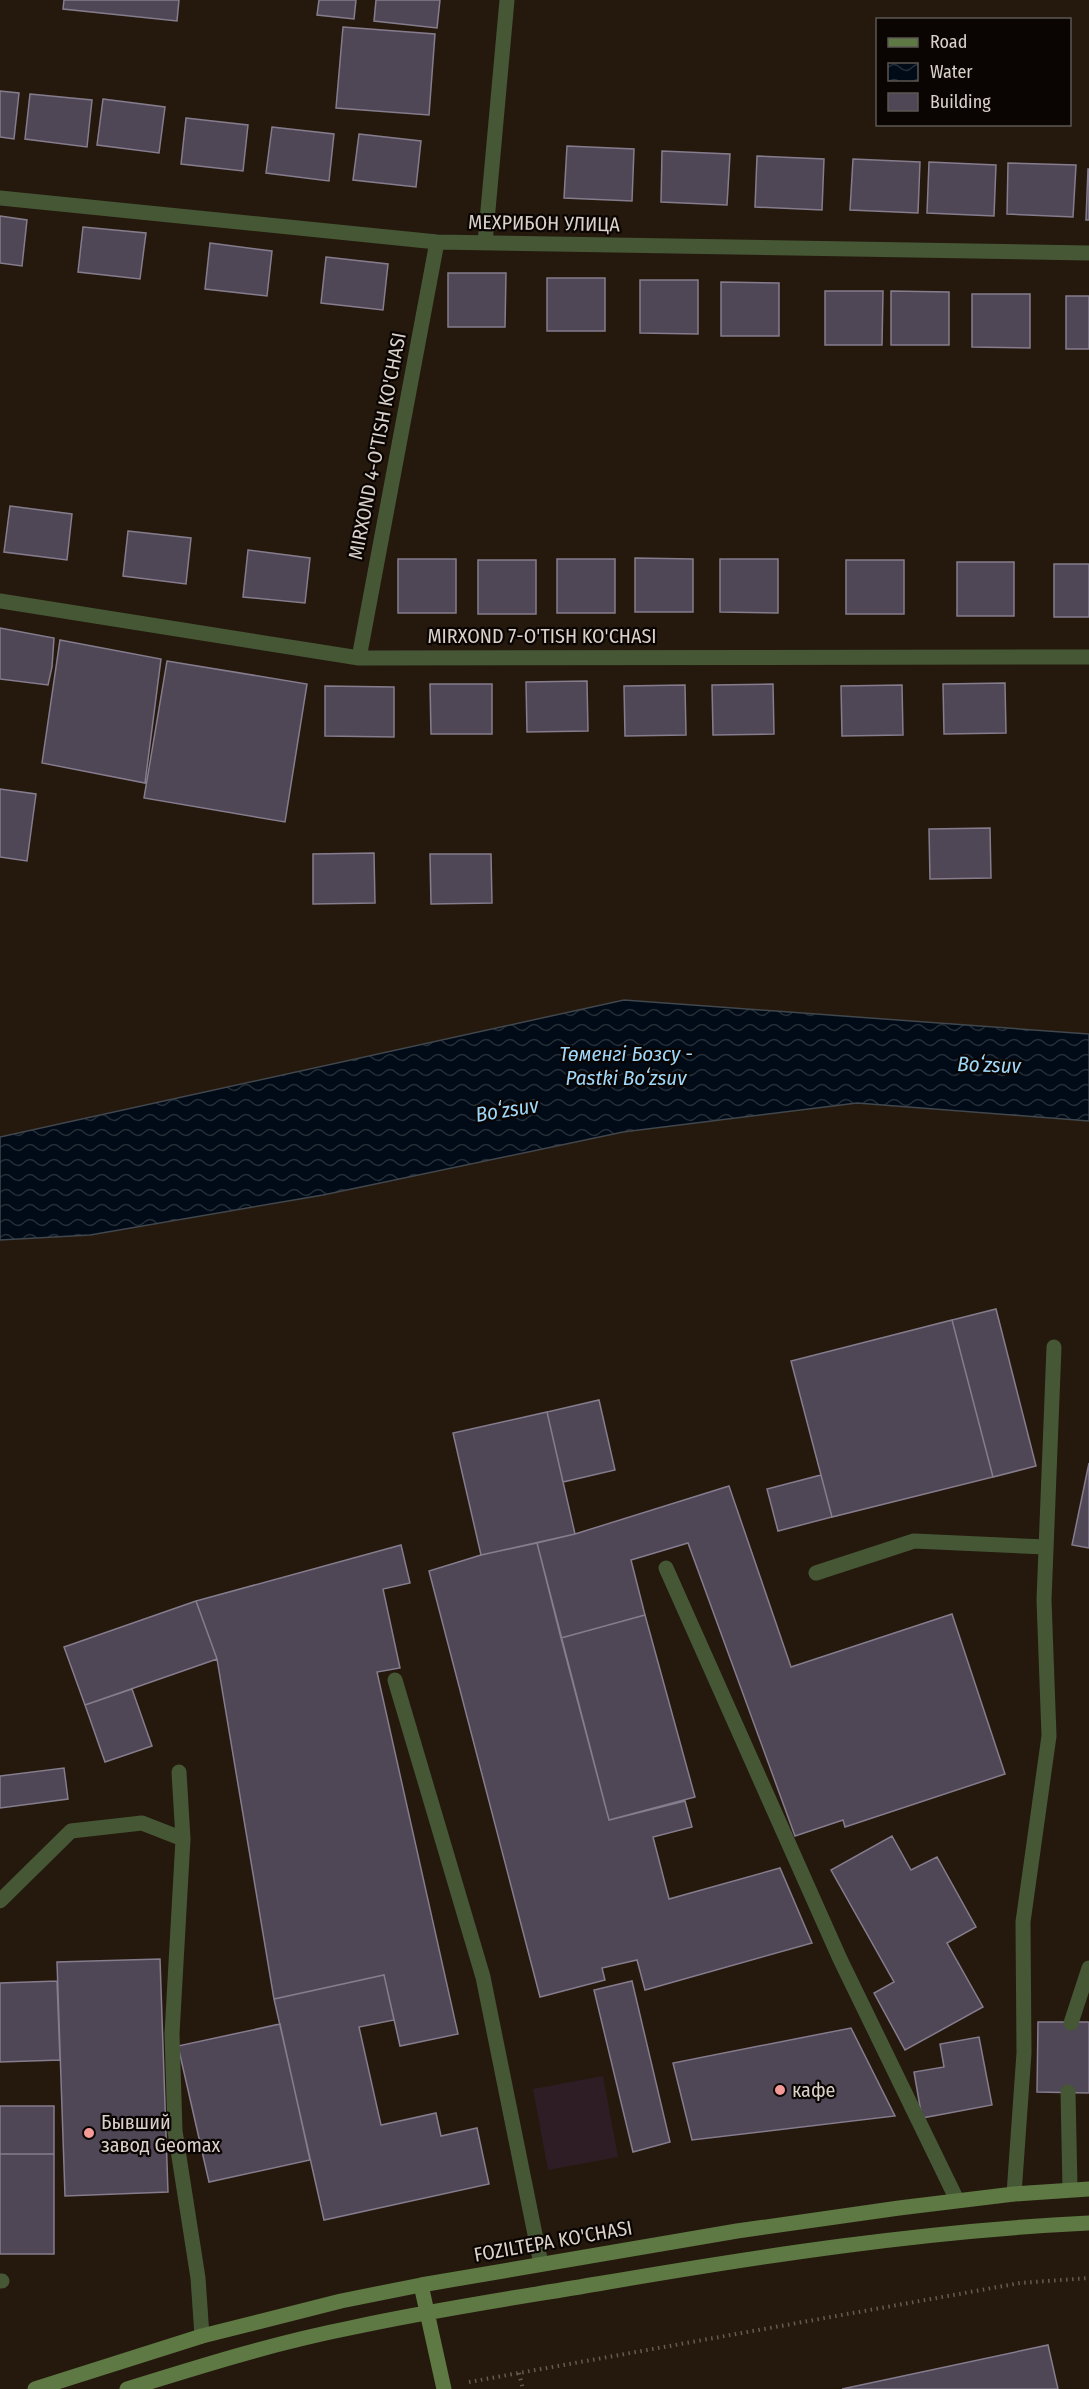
<svg xmlns="http://www.w3.org/2000/svg" width="1089" height="2389" viewBox="0 0 1089 2389" font-family="'Fira Sans Condensed',sans-serif">
	<defs>
		<pattern id="water-waves" width="16" height="10" patternUnits="userSpaceOnUse" patternTransform="scale(1.5)"><rect width="16" height="10" fill="#000b17"/><path d="M0 5q4-4 8 0t8 0" fill="none" stroke="#252e37"/></pattern>
	</defs>
	<rect width="100%" height="100%" fill="#25190d"/>
	<!-- commercial -->
	<path fill="#2e1d25" d="M603 2076 618 2157 548 2170 533 2089Z"/>
	<!-- water -->
	<path fill="url(#water-waves)" stroke="#41474d" stroke-width="1.5" d="M624 1000 1089 1034V1121L857 1103 623 1132 323 1195 90 1235 0 1240V1137Z"/>
	<!-- building -->
	<path fill="#4f4756" stroke="#857c8d" stroke-width="1.5" d="M64 0H179L177 21 63 9Z
		M319 0H356L354 19 317 15Z
		M376 0H440L437 28 374 21Z
		M343 27 435 34 429 115 336 108Z
		M0 91 19 93 14 139 0 137Z
		M30 94 92 100 87 147 25 139Z
		M103 99 165 107 159 153 97 145Z
		M186 118 248 125 243 171 181 164Z
		M272 127 334 134 329 181 266 173Z
		M359 134 421 141 416 187 353 180Z
		M567 146 634 149 632 201 564 198Z
		M662 151 730 154 727 205 661 202Z
		M757 156 824 159 822 210 755 207Z
		M853 159 920 162 918 213 850 210Z
		M929 162 996 165 994 216 927 213Z
		M1008 163 1076 165 1073 217 1007 214Z
		M1088 169H1089V220H1086Z
		M0 216 27 220 22 266 0 263Z
		M83 227 146 233 140 279 78 272Z
		M210 243 272 251 267 296 205 289Z
		M326 257 388 264 383 310 321 303Z
		M448 273H506L505 327H448Z
		M547 278H605V331H547Z
		M640 280H698V334L640 333Z
		M721 282 779 283V336H721Z
		M825 291H883L882 345H825Z
		M891 291 949 292V345H891Z
		M972 294H1030V348L972 347Z
		M1066 296H1089V349H1066Z
		M10 506 72 514 67 560 4 552Z
		M128 531 191 538 186 584 123 576Z
		M248 550 310 558 305 603 243 597Z
		M635 558 693 559V612H635Z
		M398 559H456V613H398Z
		M557 559H615V613H557Z
		M720 559H778V613L720 612Z
		M478 560H536V614H478Z
		M846 560H904V614H846Z
		M957 562H1014V616H957Z
		M1054 564H1089V617H1054Z
		M0 628 54 638 52 667 48 685 0 679Z
		M60 640 161 659 145 783 42 763Z
		M167 661 307 684 285 822 144 798Z
		M587 681 588 731 527 732 526 682Z
		M1005 683 1006 733 944 734 943 684Z
		M430 684H492V734H431Z
		M773 684 774 734 713 735 712 685Z
		M685 685 686 735 625 736 624 686Z
		M902 685 903 735 842 736 841 686Z
		M325 686 394 687V737L325 736Z
		M0 789 36 794 27 861 0 857Z
		M990 828 991 878 930 879 929 829Z
		M374 853 375 903 313 904V854Z
		M430 854H491L492 903 431 904Z
		M996 1309 1036 1466 993 1477 952 1320Z
		M952 1320 993 1477 832 1517 791 1361Z
		M599 1400 615 1470 563 1482 547 1412Z
		M547 1412 575 1534 481 1555 453 1433Z
		M1089 1463V1548L1072 1545Z
		M821 1475 832 1517 778 1531 767 1489Z
		M729 1486 791 1667 952 1614 1005 1774 845 1827 843 1820 795 1836 688 1543 631 1560 645 1615 561 1638 537 1543 575 1534Z
		M537 1543 609 1820 685 1801 692 1827 653 1837 669 1899 780 1868 812 1943 645 1990 637 1960 602 1968 605 1980 540 1997 429 1571 481 1555Z
		M401 1545 410 1583 383 1589 400 1668 377 1672 458 2034 400 2046 384 1975 274 1999 217 1659 196 1601Z
		M196 1601 217 1659 85 1705 64 1647Z
		M645 1615 695 1797 609 1820 561 1638Z
		M132 1689 152 1746 105 1762 85 1705Z
		M64 1768 68 1799 0 1808V1776Z
		M892 1836 911 1870 937 1857 976 1927 947 1943 983 2007 905 2050 874 1993 894 1982 831 1870Z
		M160 1959 168 2192 65 2196 57 1962Z
		M384 1975 394 2020 359 2027 381 2125 436 2113 441 2136 477 2128 489 2184 324 2220 274 1999Z
		M57 1981 60 2060 0 2062V1983Z
		M632 1981 670 2142 633 2152 594 1990Z
		M1038 2022H1089V2093L1037 2092Z
		M280 2024 310 2160 209 2182 178 2046Z
		M851 2028 895 2116 692 2140 673 2063Z
		M979 2037 992 2105 922 2118 914 2072 944 2067 940 2044Z
		M0 2106H54V2154H0Z
		M0 2154H54V2254H0Z
		M1048 2345 1058 2389H842Z"/>
	<g fill="none" stroke-linecap="round" stroke-linejoin="round">
		<!-- path -->
		<path stroke="#665c51" stroke-width="4" stroke-dasharray="1.5 4.5" stroke-linecap="butt" d="M519 2373 523 2389
			M469 2382 1020 2283 1089 2278"/>
		<!-- service -->
		<path stroke="#465736" stroke-width="15" d="M666 1568 840 1959 957 2200
			M816 1573 914 1541 1046 1547
			M395 1680 483 1977 541 2264
			M179 1772 183 1839 172 2034 175 2131 198 2278 202 2336
			M0 1901 71 1831 142 1823 183 1839
			M1071 2023 1089 1968
			M1068 2092 1070 2189
			M1014 2194 1024 2053 1023 1922 1049 1736 1044 1600 1054 1347
			M0 2281H2"/>
		<!-- minor -->
		<path stroke="#465736" stroke-width="15" d="M0 198 437 242 1089 253
			M485 243 507 0
			M0 601 359 658 1089 657
			M359 658 437 242"/>
		<!-- secondary -->
		<path stroke="#5e7943" stroke-width="15" d="M421 2285 444 2389
			M35 2389 202 2336 341 2301 421 2285 737 2231 899 2208 1014 2194 1089 2189
			M127 2389C201 2366 274 2343 350 2328 432 2310 514 2298 597 2284 760 2256 923 2231 1089 2223"/>
	</g>
	<!-- markers -->
	<g fill="#f59b97" stroke="#0a0503" stroke-width="2">
		<circle cx="780" cy="2090" r="6"/>
		<circle cx="89" cy="2133" r="6"/>
	</g>
	<g text-anchor="middle" dominant-baseline="central" stroke-width="4.5" stroke-linejoin="round" paint-order="stroke">
		<!-- street labels -->
		<g font-size="20" fill="#dad2ca" stroke="#0a0503">
			<text transform="translate(544 223) rotate(1)">МЕХРИБОН УЛИЦА</text>
			<text transform="translate(377 446) rotate(-79)">MIRXOND 4-O'TISH KO'CHASI</text>
			<text x="542" y="636">MIRXOND 7-O'TISH KO'CHASI</text>
			<text transform="translate(553 2241) rotate(-10)">FOZILTEPA KO'CHASI</text>
		</g>
		<!-- poi labels -->
		<g font-size="20" fill="#dad2ca" stroke="#0a0503" text-anchor="start">
			<text x="792" y="2090">кафе</text>
			<text x="101" y="2122">Бывший<tspan x="101" dy="23">завод Geomax</tspan></text>
		</g>
		<!-- water labels -->
		<g font-size="21" font-style="italic" fill="#9ed8fa" stroke="#0a0503">
			<text x="626" y="1054">Төменгі Бозсу -<tspan x="626" dy="24">Pastki Boʻzsuv</tspan></text>
			<text transform="translate(989 1065) rotate(2)">Boʻzsuv</text>
			<text transform="translate(507 1110) rotate(-9)">Boʻzsuv</text>
		</g>
	</g>
	<!-- legend -->
	<rect x="876" y="18" width="195" height="108" fill="#0a0503" stroke="#5d5753" stroke-width="1.5"/>
	<rect x="888" y="38" width="30" height="9" fill="#5e7943" stroke="#5d5753" stroke-width="1.5"/>
	<text x="930" y="48" font-size="18" fill="#dad2ca">Road</text>
	<rect x="888" y="63" width="30" height="18" fill="url(#water-waves)" stroke="#5d5753" stroke-width="1.5"/>
	<text x="930" y="78" font-size="18" fill="#dad2ca">Water</text>
	<rect x="888" y="93" width="30" height="18" fill="#4f4756" stroke="#5d5753" stroke-width="1.5"/>
	<text x="930" y="108" font-size="18" fill="#dad2ca">Building</text>
</svg>
